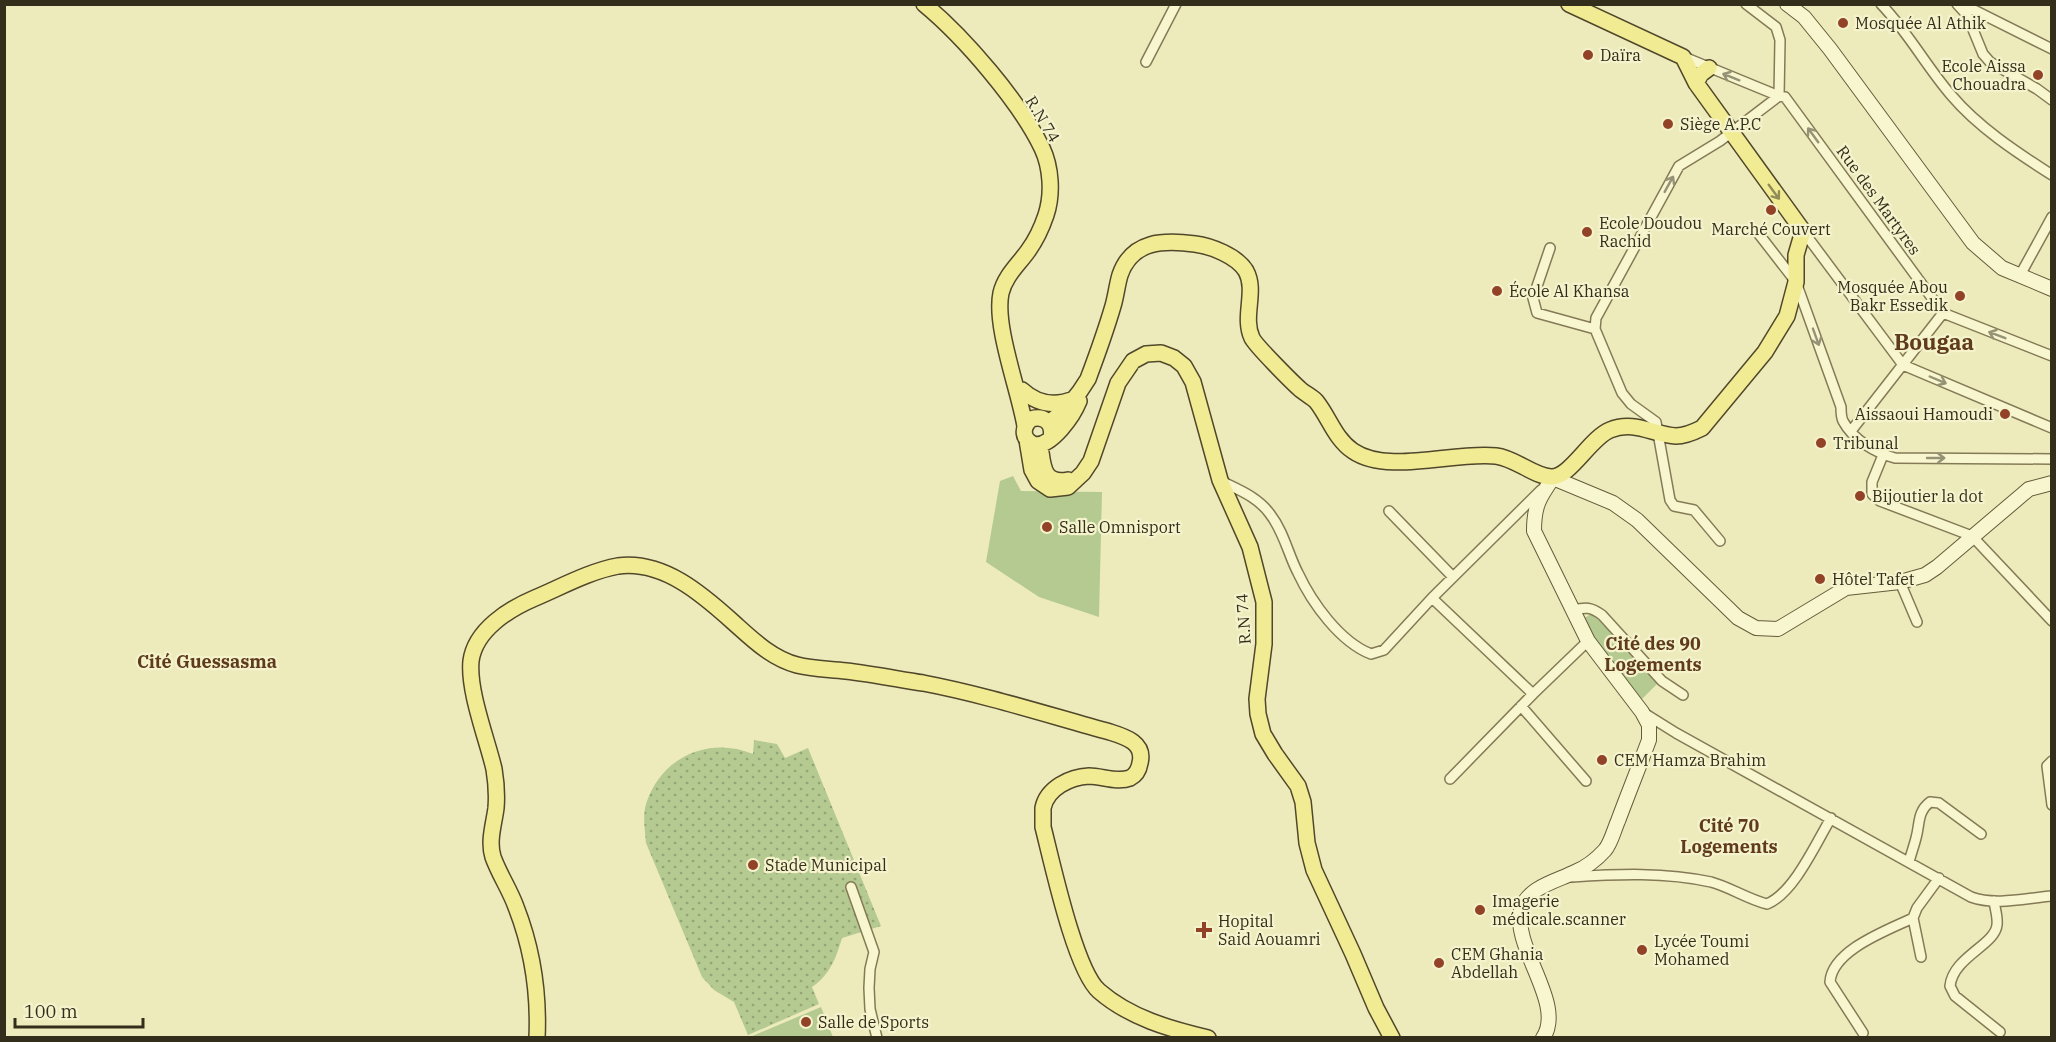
<svg xmlns="http://www.w3.org/2000/svg" width="2056" height="1042" viewBox="0 0 2056 1042" font-family="'IBM Plex Serif',serif">
	<defs>
		<pattern id="park-dots" width="8" height="8" patternUnits="userSpaceOnUse" patternTransform="scale(1.5)"><rect width="8" height="8" fill="#b4ca91"/><path d="M2 2h.1M6 6h.1" fill="none" stroke="#93a476" stroke-width="1.8" stroke-linecap="round"/></pattern>
	</defs>
	<rect width="100%" height="100%" fill="#edebbc"/>
	<!-- green -->
	<path fill="#b4ca91" d="M1013 476 1021 491 1102 492 1099 617 1039 597 986 562 1000 481Z
		M1592 613 1658 683 1642 699 1592 637 1583 619Z
		M821 1007 833 1037H750Z"/>
	<!-- park -->
	<path fill="url(#park-dots)" d="M754 740 777 744 785 758 808 748 881 926 842 938C836 958 830 975 812 987L819 1004 748 1035 734 1002 714 990 702 977 646 843C645 830 642 814 647 801 663 756 710 736 753 754Z"/>
	<g fill="none" stroke-linecap="round" stroke-linejoin="round">
		<defs>
			<path id="street" d="M1746 4 1776 27 1780 40 1779 96 1785 97 1943 313 2052 356
				M1881 4C1908 32 1926 66 1951 95 1978 127 2016 152 2052 175
				M1957 4 1967 15 1983 54 1990 62 2037 89 2052 100
				M1962 4 2052 49
				M1684 57 1779 96
				M1146 62 1176 4
				M1803 231 1903 365 2052 428
				M1758 233 1796 282 1841 407C1841 411 1841 417 1843 421 1853 440 1876 453 1895 458L2052 459
				M1550 248 1533 298 1537 313 1595 329
				M2019 277 2052 217
				M1851 431 1943 313
				M1883 455 1872 482V494L1880 501 1972 536 2052 621
				M1221 481C1239 490 1258 497 1270 514 1284 532 1288 554 1298 573 1312 603 1340 642 1371 654L1384 650 1432 598 1541 490
				M1389 511 1453 577
				M1720 541 1694 510 1674 506 1670 500 1656 422 1631 404 1622 393 1595 329 1596 318 1679 166 1720 141 1779 96
				M1900 582 1917 622
				M1432 598 1533 694
				M1573 610C1586 607 1591 607 1602 615L1662 681 1683 695
				M1521 706 1586 781
				M1644 713 1676 733 1971 897C1996 906 2026 898 2052 896
				M2052 761 2047 766 2052 805
				M1450 779 1533 694 1588 641
				M1909 862C1911 854 1914 846 1916 838 1920 824 1917 812 1930 802L1939 803 1981 834
				M1572 877C1618 874 1665 872 1711 882 1730 887 1747 899 1767 904 1794 893 1816 843 1831 818
				M851 887 874 952 870 969 869 988 870 1009 877 1038
				M1994 901C1995 909 1998 917 1997 925 1995 945 1953 957 1950 986L1955 996 2000 1032
				M1921 957 1913 918 1917 908 1939 878
				M1863 1033 1830 982C1832 950 1888 930 1913 918"/>
			<path id="secondary" d="M1787 4 1804 17 1830 49 1973 243 2002 268 2052 289
				M1543 1038C1566 1004 1512 948 1521 910 1527 887 1557 881 1575 872 1587 867 1596 860 1605 850 1611 843 1614 830 1618 821 1628 794 1639 767 1649 740V725L1642 712 1588 641 1534 531C1534 506 1539 498 1553 478L1613 503 1637 520 1738 618 1756 628 1778 629 1846 588 1900 582 1925 575 1937 567 2023 494 2029 489 2052 483"/>
			<path id="primary" d="M924 4C964 37 1020 102 1042 148 1051 167 1053 194 1046 215 1042 227 1036 240 1028 251 1018 265 1005 276 1001 293 994 326 1019 390 1025 426
				M1696 83 1701 74 1709 68
				M1022 390C1037 404 1054 407 1074 399
				M1049 423C1065 411 1078 396 1088 379 1097 355 1106 330 1113 306 1116 296 1117 285 1120 275 1132 240 1164 240 1195 244 1211 246 1237 256 1246 271 1257 291 1242 317 1252 338 1256 346 1293 383 1301 390 1306 394 1312 397 1316 401 1329 417 1335 439 1353 451 1388 475 1455 451 1496 456 1515 458 1533 476 1551 477 1570 478 1590 438 1610 430 1634 420 1654 435 1676 436 1685 436 1694 432 1702 428L1765 352 1787 316 1796 282V255L1803 231 1696 83 1683 57 1569 4
				M1051 437C1054 423 1044 415 1031 419 1021 428 1022 440 1035 445 1052 446 1073 416 1079 401
				M1027 440 1032 470 1038 481 1050 489 1068 487 1083 473 1091 461 1118 383 1133 361 1146 354 1161 353 1174 358 1184 366 1193 382 1220 480 1250 547 1264 602V644L1257 699 1258 714 1263 734 1275 754 1298 786 1303 802 1307 843 1314 870 1353 954 1376 1008 1392 1038
				M1040 445C1043 464 1042 485 1068 480
				M537 1038C539 994 532 948 516 907 510 890 499 874 493 857 488 841 494 824 496 808 497 796 496 781 494 769 487 739 468 691 471 661 475 630 509 609 535 598 561 587 590 571 618 566 663 560 702 594 733 622 752 639 771 658 797 665 812 669 830 669 846 671 872 674 897 679 923 683 986 695 1048 715 1110 732 1126 737 1145 743 1140 763 1139 769 1136 775 1130 778 1117 783 1102 776 1089 776 1070 777 1047 788 1043 808 1043 814 1043 821 1043 827 1052 862 1075 970 1099 991 1130 1018 1170 1029 1208 1038"/>
		</defs>
		<!-- street casing -->
		<use href="#street" stroke="#847a56" stroke-width="12"/>
		<!-- secondary casing -->
		<use href="#secondary" stroke="#655b3a" stroke-width="16"/>
		<!-- primary casing -->
		<use href="#primary" stroke="#51472b" stroke-width="18"/>
		<!-- street -->
		<use href="#street" stroke="#f8f6cf" stroke-width="9"/>
		<!-- secondary -->
		<use href="#secondary" stroke="#f8f6cf" stroke-width="14"/>
		<!-- primary -->
		<use href="#primary" stroke="#f1ec93" stroke-width="15"/>
	</g>
	<!-- one-way arrows -->
	<defs><path id="oneway-shaft" d="M-6 0H5M1.5-3L5.5 0L1.5 3" fill="none" stroke-width="1.6" stroke-linecap="round" stroke-linejoin="round" transform="scale(1.5)"/></defs>
	<g stroke="#969275">
		<use href="#oneway-shaft" transform="translate(1731 77) rotate(-158)"/>
		<use href="#oneway-shaft" transform="translate(1813 135) rotate(-126)"/>
		<use href="#oneway-shaft" transform="translate(1669 184) rotate(-61)"/>
		<use href="#oneway-shaft" transform="translate(1997 335) rotate(-159)"/>
		<use href="#oneway-shaft" transform="translate(1816 337) rotate(70)"/>
		<use href="#oneway-shaft" transform="translate(1938 380) rotate(23)"/>
		<use href="#oneway-shaft" transform="translate(1936 458)"/>
	</g>
	<use stroke="#928c57" href="#oneway-shaft" transform="translate(1774 192) rotate(54)"/>
	<!-- markers -->
	<g fill="#924227" stroke="#f4f3cc" stroke-width="2">
		<circle cx="1843" cy="23" r="6"/>
		<circle cx="1588" cy="55" r="6"/>
		<circle cx="2038" cy="75" r="6"/>
		<circle cx="1668" cy="124" r="6"/>
		<circle cx="1771" cy="210" r="6"/>
		<circle cx="1587" cy="232" r="6"/>
		<circle cx="1497" cy="291" r="6"/>
		<circle cx="1960" cy="296" r="6"/>
		<circle cx="2005" cy="414" r="6"/>
		<circle cx="1821" cy="443" r="6"/>
		<circle cx="1860" cy="496" r="6"/>
		<circle cx="1047" cy="527" r="6"/>
		<circle cx="1820" cy="579" r="6"/>
		<circle cx="1602" cy="760" r="6"/>
		<circle cx="753" cy="865" r="6"/>
		<circle cx="1480" cy="910" r="6"/>
		<path d="M1201 921h6v6h6v6h-6v6h-6v-6h-6v-6h6z"/>
		<circle cx="1642" cy="950" r="6"/>
		<circle cx="1439" cy="963" r="6"/>
		<circle cx="806" cy="1022" r="6"/>
	</g>
	<g text-anchor="middle" dominant-baseline="central" stroke-width="4.5" stroke-linejoin="round" paint-order="stroke">
		<!-- poi labels -->
		<g font-size="16" fill="#332d1b" stroke="#f4f3cc" text-anchor="start">
			<text x="1855" y="23">Mosquée Al Athik</text>
			<text x="1600" y="55">Daïra</text>
			<text x="2026" y="66" text-anchor="end">Ecole Aissa<tspan x="2026" dy="18">Chouadra</tspan></text>
			<text x="1680" y="124">Siège A.P.C</text>
			<text x="1599" y="223">Ecole Doudou<tspan x="1599" dy="18">Rachid</tspan></text>
			<text x="1771" y="229" text-anchor="middle">Marché Couvert</text>
			<text x="1948" y="287" text-anchor="end">Mosquée Abou<tspan x="1948" dy="18">Bakr Essedik</tspan></text>
			<text x="1509" y="291">École Al Khansa</text>
			<text x="1993" y="414" text-anchor="end">Aissaoui Hamoudi</text>
			<text x="1833" y="443">Tribunal</text>
			<text x="1872" y="496">Bijoutier la dot</text>
			<text x="1059" y="527">Salle Omnisport</text>
			<text x="1832" y="579">Hôtel Tafet</text>
			<text x="1614" y="760">CEM Hamza Brahim</text>
			<text x="765" y="865">Stade Municipal</text>
			<text x="1492" y="901">Imagerie<tspan x="1492" dy="18">médicale.scanner</tspan></text>
			<text x="1218" y="921">Hopital<tspan x="1218" dy="18">Said Aouamri</tspan></text>
			<text x="1654" y="941">Lycée Toumi<tspan x="1654" dy="18">Mohamed</tspan></text>
			<text x="1451" y="954">CEM Ghania<tspan x="1451" dy="18">Abdellah</tspan></text>
			<text x="818" y="1022">Salle de Sports</text>
		</g>
		<!-- street labels -->
		<g font-size="16" fill="#332d1b" stroke="#f4f3cc">
			<text transform="translate(1043 119) rotate(59)">R.N 74</text>
			<text transform="translate(1879 200) rotate(54)">Rue des Martyres</text>
			<text transform="translate(1243 619) rotate(-94)">R.N 74</text>
		</g>
		<!-- neighbourhood labels -->
		<g font-size="18" font-weight="bold" fill="#5f3b1b" stroke="#f4f3cc">
			<text x="1653" y="643">Cité des 90<tspan x="1653" dy="21">Logements</tspan></text>
			<text x="207" y="661">Cité Guessasma</text>
			<text x="1729" y="825">Cité 70<tspan x="1729" dy="21">Logements</tspan></text>
		</g>
		<!-- district labels -->
		<g font-size="22" font-weight="bold" fill="#5f3b1b" stroke="#f4f3cc">
			<text x="1934" y="341">Bougaa</text>
		</g>
	</g>
	<!-- border -->
	<rect width="2056" height="1042" fill="none" stroke="#332d1b" stroke-width="12"/>
	<!-- scale -->
	<path d="M15 1018v9h128v-9" fill="none" stroke="#332d1b" stroke-width="3"/>
	<text x="24" y="1018" font-size="18" fill="#332d1b" stroke="#f4f3cc" stroke-width="4.5" paint-order="stroke">100 m</text>
</svg>
